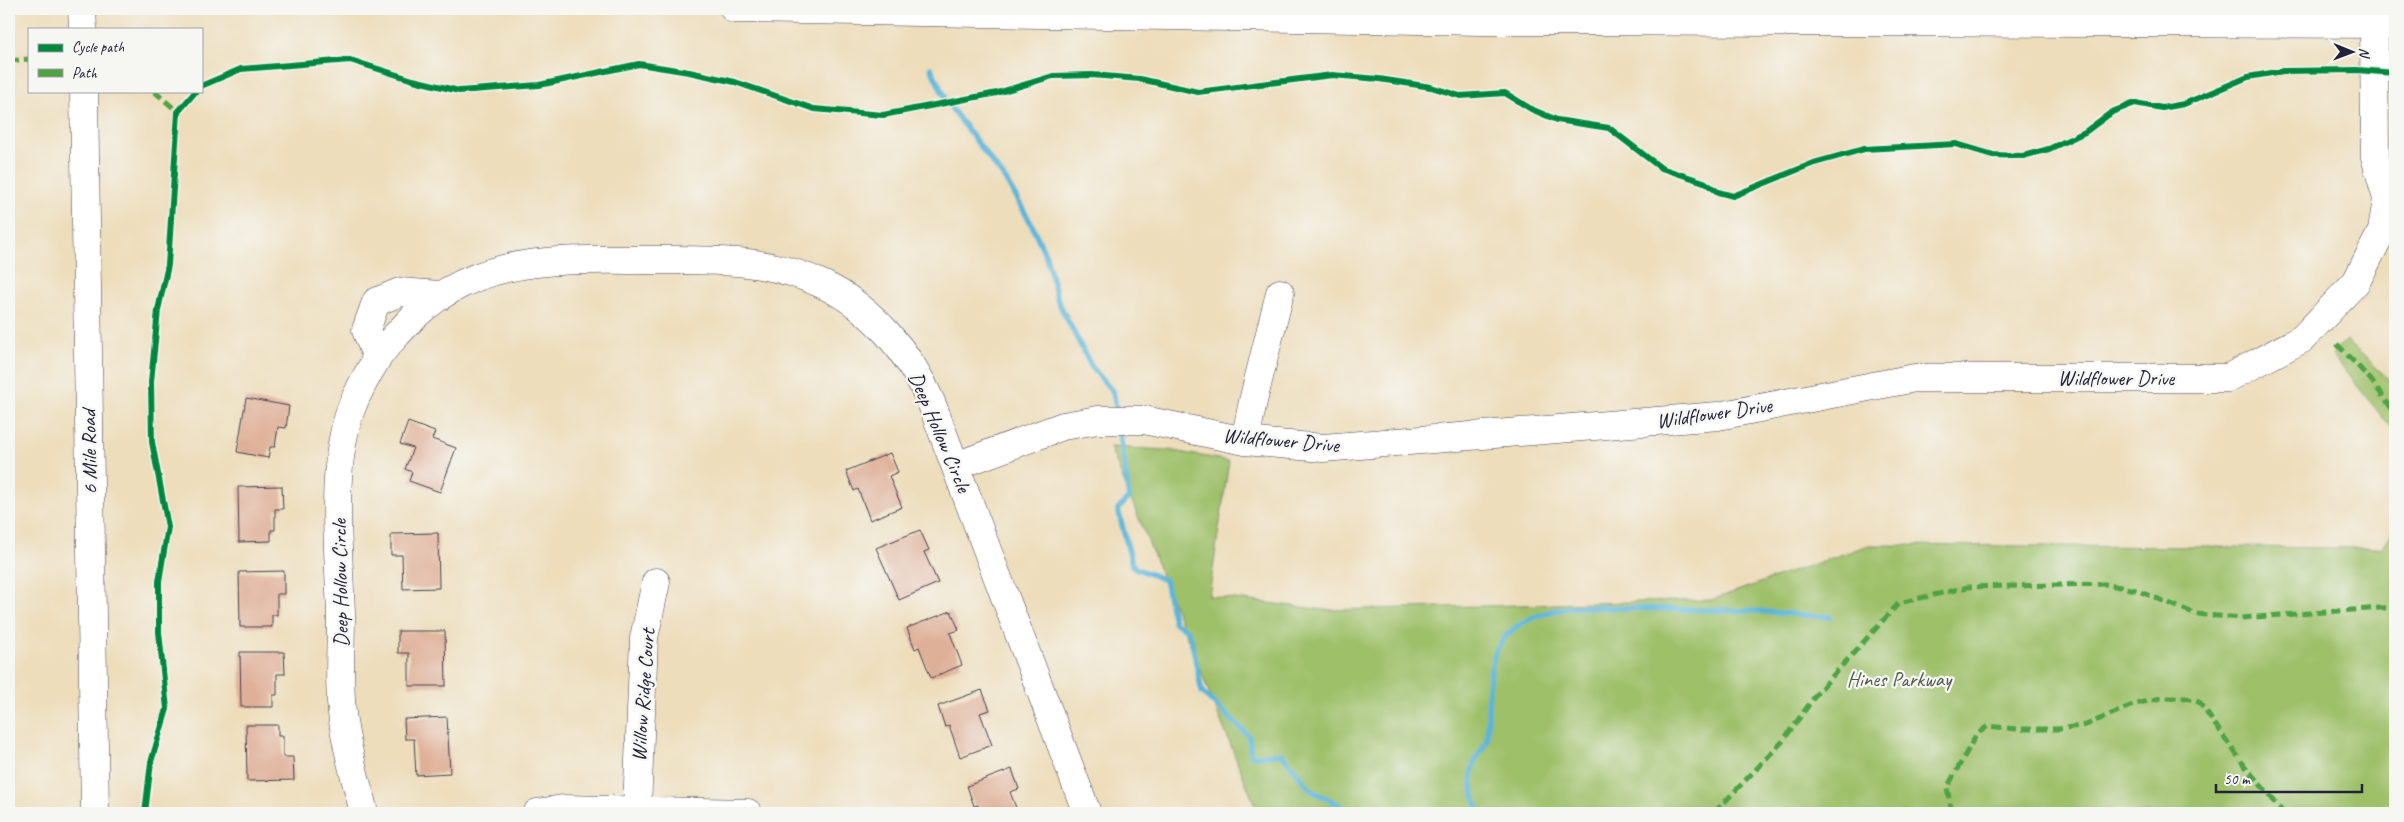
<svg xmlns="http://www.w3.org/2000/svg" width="2404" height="822" viewBox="0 0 2404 822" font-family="Caveat,sans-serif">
	<rect width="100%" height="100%" fill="#f6f6f2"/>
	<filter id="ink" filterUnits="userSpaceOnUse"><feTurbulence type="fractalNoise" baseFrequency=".02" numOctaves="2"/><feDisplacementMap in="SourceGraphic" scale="10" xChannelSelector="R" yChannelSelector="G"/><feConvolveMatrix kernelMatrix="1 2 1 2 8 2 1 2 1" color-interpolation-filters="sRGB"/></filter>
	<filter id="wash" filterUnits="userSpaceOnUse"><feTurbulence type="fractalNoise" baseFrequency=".0096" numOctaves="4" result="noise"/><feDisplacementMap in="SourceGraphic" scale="20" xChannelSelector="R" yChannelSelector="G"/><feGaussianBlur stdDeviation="1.12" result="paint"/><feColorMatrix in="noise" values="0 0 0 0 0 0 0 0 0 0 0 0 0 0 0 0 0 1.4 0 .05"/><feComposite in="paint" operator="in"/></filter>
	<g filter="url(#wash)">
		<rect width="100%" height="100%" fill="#edddbb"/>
		<!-- green -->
		<path fill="#9ec069" stroke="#607152" d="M2347 340 2395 385V433L2332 354Z
			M1110 447 1168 450 1229 461 1209 596 1326 610 1711 600 1869 545 2382 548 2395 528V813H1258Z"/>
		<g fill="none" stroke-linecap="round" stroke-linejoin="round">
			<!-- stream -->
			<path stroke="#5cb5d9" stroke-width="5.5" d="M931 68 948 104 1005 179 1031 223 1046 256 1058 301 1091 366 1113 392 1117 412
				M1119 426 1129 498 1118 509 1132 564 1135 568 1165 580 1174 622 1187 630 1191 638 1202 692 1248 735C1252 742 1248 749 1252 756 1259 758 1269 752 1282 754L1312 791 1340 805 1347 813
				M1479 813C1475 798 1468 780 1474 764 1477 755 1484 749 1487 739 1489 715 1487 689 1492 665 1500 623 1541 611 1577 607L1756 611 1830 617"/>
		</g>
		<g id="blocks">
			<!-- building -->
			<path fill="#dfb098" d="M246 398 289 406 286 428 278 427 275 447H270L268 458 237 452Z
				M408 422 435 432 432 439 456 448 440 492 409 481 412 472 405 469 413 448 400 444Z
				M890 453 898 472 889 476 902 507 870 520 858 489 854 491 846 471Z
				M282 486 283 509H275V530H271V541L239 542 238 487Z
				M920 530 929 550 924 552 938 583 899 600 876 548Z
				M438 533 439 588 403 589 402 555H391V534Z
				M284 571V594H277V615H272V627H240L239 572Z
				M951 611 959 630 950 633 962 665 931 678 919 647 915 649 907 628Z
				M398 631H445L446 686H409V653H398Z
				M240 652H284L285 674H277V695H273V707H241Z
				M982 690 990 710 980 713 992 745 960 757 949 725 945 727 938 706Z
				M447 717 450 773 416 775 414 739H405L404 719Z
				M246 725H278V736H283V757H293L294 780 247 781Z
				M1012 769 1019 789 1010 792 1018 813H981L978 805 974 806 967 786Z"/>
		</g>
	</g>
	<g filter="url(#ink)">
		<use href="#blocks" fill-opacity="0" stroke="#403e4e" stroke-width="1"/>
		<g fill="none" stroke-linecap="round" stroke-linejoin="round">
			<defs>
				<path id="minor" d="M82 9 83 29
					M2374 24 2375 157 2387 199
					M84 91 95 813
					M377 358 366 330 376 302 400 292 439 295
					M1245 441 1253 401 1280 293
					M956 466 1063 426 1098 420H1144L1245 441 1323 448 1718 416 1915 378H2228L2302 339 2356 282 2382 231 2387 199 2395 183
					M637 809 644 638 656 582
					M364 813C357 783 347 752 343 721 338 686 341 649 341 615 339 550 329 471 351 409 357 393 367 375 376 360 383 349 393 339 401 330 471 252 560 260 655 260 714 260 770 258 824 285 872 308 910 353 931 402L1087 813
					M537 813 563 809 748 813"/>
				<path id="major" d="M734 9 1484 21 2395 24"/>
			</defs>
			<!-- minor casing -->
			<use href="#minor" stroke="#403e4e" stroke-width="29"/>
			<!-- major casing -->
			<use href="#major" stroke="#403e4e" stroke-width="29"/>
			<!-- minor -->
			<use href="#minor" stroke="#fff" stroke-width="28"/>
			<!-- major -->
			<use href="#major" stroke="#fff" stroke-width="28"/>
			<!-- quiet -->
			<path stroke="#50a245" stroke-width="5" stroke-dasharray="10 5" stroke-linecap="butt" d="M9 61 29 59
				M154 91 178 112
				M2337 344 2371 380 2395 413
				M1714 813 1782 742 1818 692 1899 603 1968 587 2104 584 2136 590 2196 614 2241 618 2395 607
				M1952 813 1947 788 1976 735 1988 726 2017 729H2059L2086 725 2135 704 2161 698H2186L2199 702 2244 765 2284 813"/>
			<defs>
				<path id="cycleway" d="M201 86 241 69 350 60 413 80 459 91 539 85 639 64 689 72 735 82 814 109 883 115 997 93 1053 76 1092 75 1140 79 1198 92 1332 75 1379 79 1431 87 1460 96 1505 93 1531 109 1557 120 1609 128 1661 168 1704 182 1718 192 1733 196 1814 163 1864 149 1956 144 1993 155 2023 156 2049 149 2085 132 2112 112 2135 103 2162 108 2184 104 2248 77 2283 71 2357 70 2395 73
					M145 813 151 762 167 709 159 632V581L168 527 152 442 151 382 158 310 168 265 178 112 196 91"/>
			</defs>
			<!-- cycleway casing -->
			<use href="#cycleway" stroke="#f6f6f2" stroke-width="9"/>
			<!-- cycleway -->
			<use href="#cycleway" stroke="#00873e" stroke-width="6"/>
		</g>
	</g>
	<g text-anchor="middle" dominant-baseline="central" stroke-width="4.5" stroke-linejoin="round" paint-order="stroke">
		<!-- street labels -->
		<g font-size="21" fill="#22223b" stroke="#f6f6f2">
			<text x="2116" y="378">Wildflower Drive</text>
			<text transform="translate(1714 413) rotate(-8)">Wildflower Drive</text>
			<text transform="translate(940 432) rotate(67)">Deep Hollow Circle</text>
			<text transform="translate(1281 440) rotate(5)">Wildflower Drive</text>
			<text transform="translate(89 452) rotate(-91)">6 Mile Road</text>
			<text transform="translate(340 583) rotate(-91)">Deep Hollow Circle</text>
			<text transform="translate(643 695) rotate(-86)">Willow Ridge Court</text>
		</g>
		<!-- park labels -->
		<g font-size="21" fill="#4d594b" stroke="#f6f6f2">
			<text x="1899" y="679">Hines Parkway</text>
		</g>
	</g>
	<!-- margin -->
	<rect width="2404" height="822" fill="none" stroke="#f6f6f2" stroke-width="30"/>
	<!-- legend -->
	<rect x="28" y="28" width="175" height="65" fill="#f6f6f2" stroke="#a1a1a9"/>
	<rect x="38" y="44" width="25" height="8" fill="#00873e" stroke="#a1a1a9"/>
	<text x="72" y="52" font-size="15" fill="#22223b">Cycle path</text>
	<rect x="38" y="69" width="25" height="8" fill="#50a245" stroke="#a1a1a9"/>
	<text x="72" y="78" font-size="15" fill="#22223b">Path</text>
	<!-- north arrow -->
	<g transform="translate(2352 52) rotate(91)" stroke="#f6f6f2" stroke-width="4" paint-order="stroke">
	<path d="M0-4L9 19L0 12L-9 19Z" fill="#22223b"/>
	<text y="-8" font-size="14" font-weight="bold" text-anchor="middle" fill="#22223b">N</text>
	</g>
	<!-- scale -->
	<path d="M2216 784v8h146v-8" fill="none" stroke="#22223b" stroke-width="2.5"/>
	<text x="2224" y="784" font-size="15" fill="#22223b" stroke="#f6f6f2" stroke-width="4" paint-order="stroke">50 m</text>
</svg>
